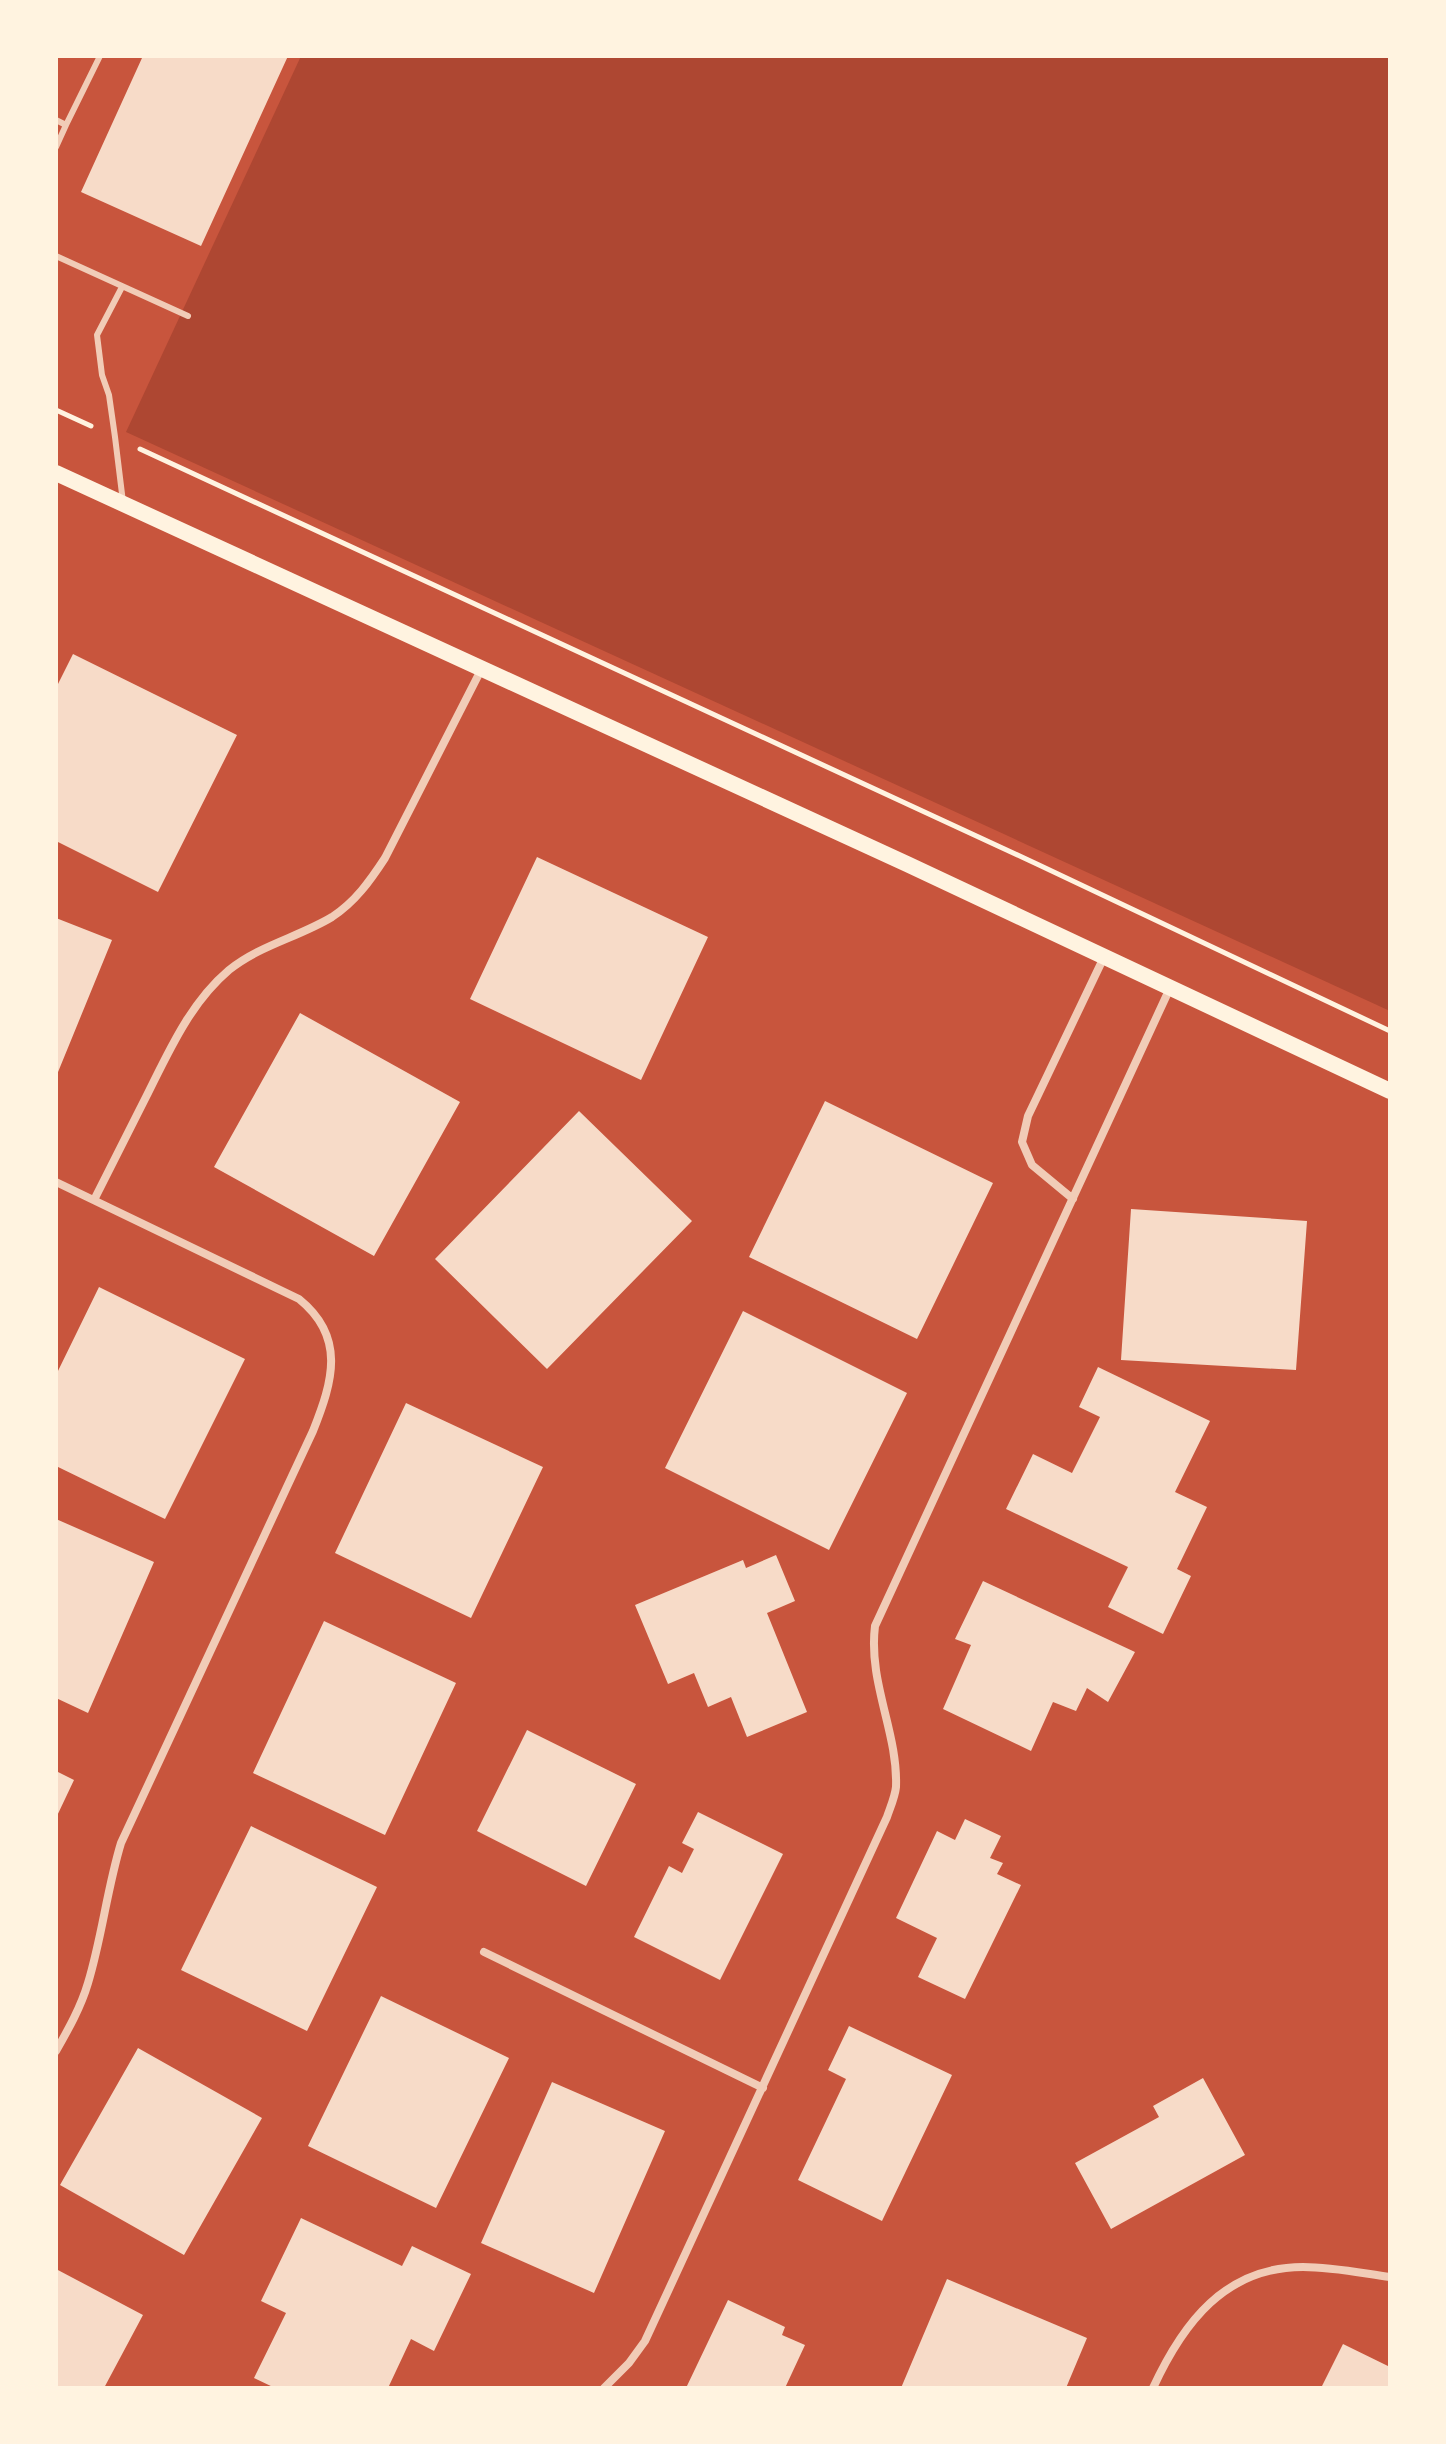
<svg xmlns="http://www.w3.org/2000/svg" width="1446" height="2444" viewBox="0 0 1446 2444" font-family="'Alegreya Sans',sans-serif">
	<rect width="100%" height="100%" fill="#c8553d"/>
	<!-- green -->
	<path fill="#ae4732" d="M301 56H1390V1011L126 432Z"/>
	<!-- building -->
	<path fill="#f7dbc8" d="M136 56H288L201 246 81 192 142 58Z
		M73 654 237 735 158 892 56 841V688Z
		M537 857 708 937 641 1080 470 999Z
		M56 918 112 940 56 1077Z
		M300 1013 460 1102 374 1256 214 1167Z
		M825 1101 993 1183 917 1339 749 1257Z
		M579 1111 692 1221 547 1369 435 1259Z
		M1131 1209 1307 1221 1296 1370 1121 1360Z
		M99 1287 245 1359 165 1519 56 1466V1375Z
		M743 1311 907 1393 829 1550 665 1468Z
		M1098 1367 1210 1421 1175 1492 1207 1507 1177 1569 1191 1576 1163 1634 1108 1607 1128 1567 1006 1509 1033 1454 1072 1473 1100 1417 1079 1407Z
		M406 1403 543 1467 471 1618 335 1553Z
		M56 1519 154 1562 88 1713 56 1698Z
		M776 1555 795 1601 767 1613 807 1712 747 1737 731 1697 708 1707 694 1673 668 1684 635 1605 743 1560 746 1568Z
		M983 1581 1135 1652 1108 1702 1087 1688 1076 1711 1053 1702 1031 1751 943 1709 971 1645 955 1639Z
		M324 1621 456 1683 385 1835 253 1773Z
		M527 1730 636 1784 586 1886 477 1831Z
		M56 1771 74 1780 56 1818Z
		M698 1812 783 1854 720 1980 634 1937 669 1866 682 1873 694 1849 682 1843Z
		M965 1819 1001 1836 990 1858 1003 1863 997 1874 1021 1885 965 1999 918 1977 937 1938 896 1918 937 1831 955 1840Z
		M251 1826 377 1887 307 2031 181 1970Z
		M381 1996 509 2058 436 2208 308 2146Z
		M849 2026 952 2075 882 2221 798 2180 846 2079 828 2070Z
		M138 2048 262 2118 184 2255 60 2185Z
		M1203 2078 1245 2155 1111 2229 1075 2163 1159 2117 1153 2106Z
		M552 2082 665 2131 594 2293 481 2243Z
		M301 2218 402 2266 412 2246 471 2274 434 2351 411 2339 388 2388H275L254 2378 286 2313 261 2301Z
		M56 2269 143 2315 104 2388H56Z
		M947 2279 1087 2338 1066 2388H901Z
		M728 2300 785 2327 782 2335 805 2345 785 2388H686Z
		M1343 2344 1390 2367V2388H1321Z"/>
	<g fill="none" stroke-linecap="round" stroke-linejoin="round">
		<!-- path -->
		<path stroke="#fff3e0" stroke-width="5" d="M56 410 91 426
			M140 449 1039 865 1390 1031"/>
		<!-- service -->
		<path stroke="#f1ccb7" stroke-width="6" d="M56 120 66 125 100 56
			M56 147 66 125
			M56 256 188 316
			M122 287 97 335 102 375 109 395 115 437 123 502"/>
		<!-- minor -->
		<path stroke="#f1ccb7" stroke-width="8" d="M56 1182 299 1299C346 1337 333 1381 313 1431L121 1843C107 1889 102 1937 88 1983 81 2007 68 2030 56 2051
			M1073 1199 1032 1165 1022 1142 1028 1116 1104 957
			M94 1200C111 1166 129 1131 146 1097 169 1051 190 1003 229 970 260 945 299 937 332 917 355 902 370 881 385 858L482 668
			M484 1952 763 2088
			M604 2388 629 2363 645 2341 887 1817C890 1808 895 1797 896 1787 898 1732 868 1683 875 1626L1170 988
			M1153 2388C1183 2323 1225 2267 1303 2267 1332 2267 1361 2273 1390 2277"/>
		<!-- secondary -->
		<path stroke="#fff3e0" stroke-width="16" d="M56 473 907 864 1390 1091"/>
	</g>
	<!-- border -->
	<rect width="1446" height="2444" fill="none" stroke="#fff3e0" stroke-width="116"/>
</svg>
